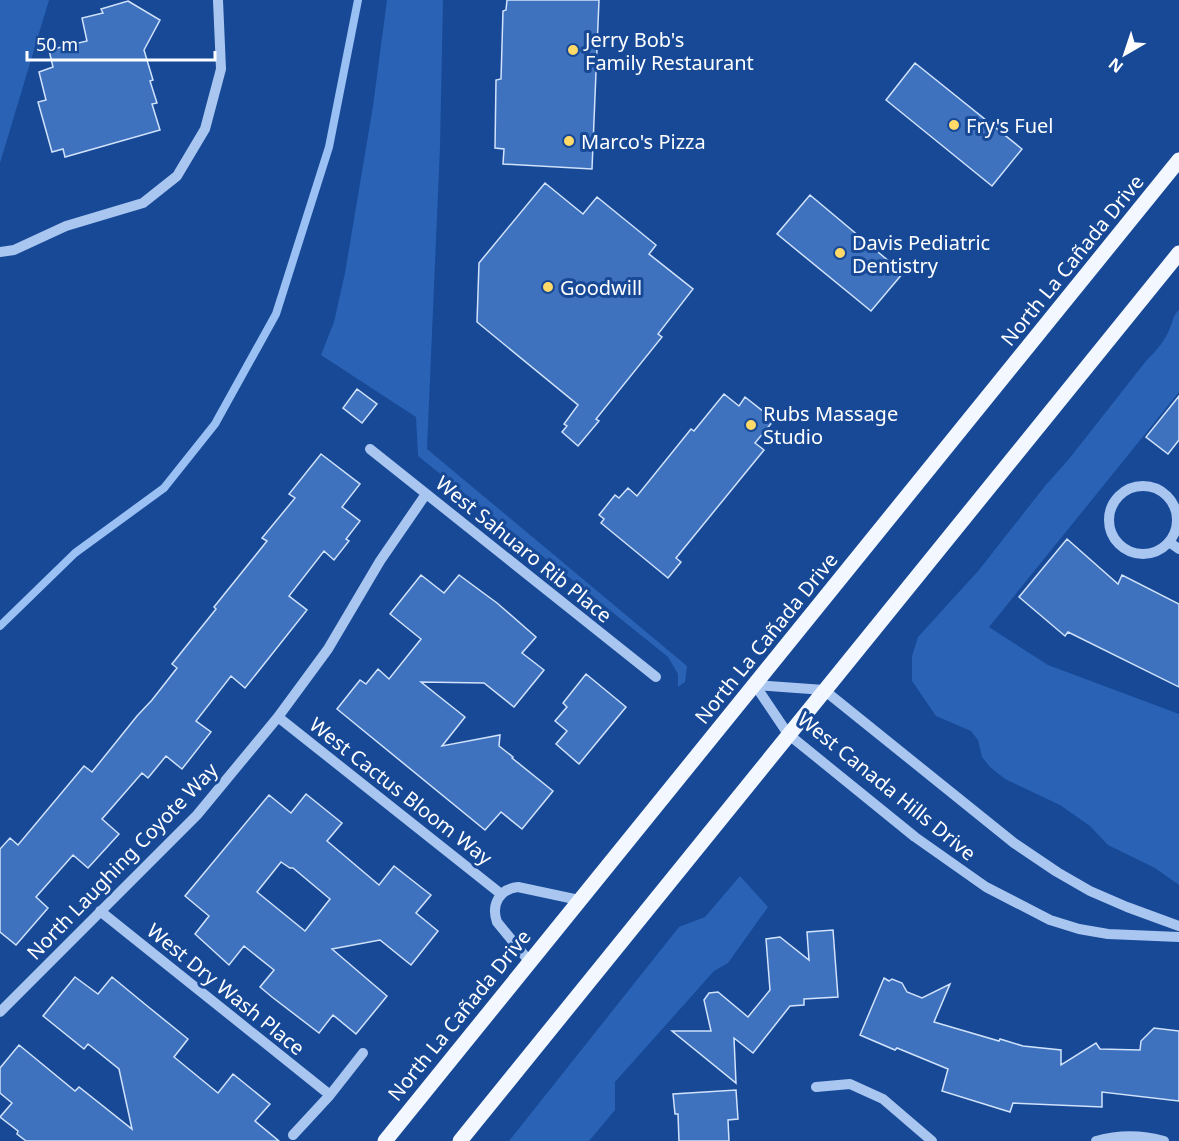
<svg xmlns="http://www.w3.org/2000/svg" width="1179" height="1141" viewBox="0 0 1179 1141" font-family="'Noto Sans',sans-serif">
	<rect width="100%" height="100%" fill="#174996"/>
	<!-- green -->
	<path fill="#2a62b5" d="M0 0H49L0 163Z
		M387 0H443L440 147 427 449 687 666 685 682 678 687V674L668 657 418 456 416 417 321 355 334 322 345 273 373 106Z
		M1179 310V392L989 627 1048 665 1179 714V885L1155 868 1108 845 1090 826 1060 805 1005 779 990 767 982 757 978 740 971 731 936 716 912 681V656L918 637 979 570 1045 486 1069 459 1146 361C1156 351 1165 341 1170 328 1173 321 1173 315 1179 310Z
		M740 876 768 907 728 963 714 971 615 1082V1110L589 1141H509L679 927 705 917Z"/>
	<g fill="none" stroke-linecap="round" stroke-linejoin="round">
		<!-- stream -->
		<path stroke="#9bc1f4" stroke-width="8" d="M0 626 75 553 164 488 215 424 276 314 329 147 358 0"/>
	</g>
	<!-- building -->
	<path fill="#3f72be" stroke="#d0e2fc" stroke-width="1.5" fill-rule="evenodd" d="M507 0H599L592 169 503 164 504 149 495 148 496 80 501 79 503 11 506 10Z
		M128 1 160 20 144 50 153 80 150 81 157 103 152 104 160 130 65 157 63 149 52 152 38 102 46 100 39 72 53 67 49 50 87 41 82 18 103 13 101 9Z
		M915 63 1022 149 992 186 886 100Z
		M545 183 583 214 597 197 656 245 649 254 693 289 658 334 662 337 596 419 599 421 578 446 562 432 567 426 564 424 578 405 477 322 479 263Z
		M810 195 903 273 871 311 777 234Z
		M357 389 377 404 362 423 343 408Z
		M724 394 739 406 745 397 774 420 755 443 764 450 676 558 681 562 668 578 601 523 604 519 599 515 615 495 619 498 628 488 637 496 691 429 694 431Z
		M1179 396V440L1168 454 1146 437Z
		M321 454 360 484 342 507 360 521 346 539 349 541 334 560 324 551 289 596 307 610 245 688 231 676 196 721 211 732 182 769 166 756 148 778 142 773 102 819 119 834 88 868 73 855 36 897 48 908 16 945 0 932V849L10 838 18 845 84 766 92 772 137 716 152 700 177 668 172 664 216 609 214 607 267 541 262 538 295 498 289 494Z
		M1067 539 1118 584 1122 575 1179 604V687L1068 632 1065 636 1019 597Z
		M421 575 444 593 459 575 497 603 536 637 522 653 544 670 514 707 484 683 421 682 465 717 442 746 500 735 499 746 513 757 512 758 553 791 522 829 501 812 485 830 337 709 360 680 366 684 378 669 389 679 421 639 390 614Z
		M586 674 626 707 579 764 556 744 567 731 555 721 567 707 563 703Z
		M306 794 342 823 327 841 379 885 394 866 431 895 416 913 438 931 411 965 380 940 332 949 387 996 356 1034 333 1015 319 1033 272 997 260 987 274 970 244 946 229 965 195 934 209 916 185 896 269 795 291 813ZM281 862 290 868H293L330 899 305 931 257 892Z
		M833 930 838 997 804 999V1005L790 1006 753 1053 734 1038 736 1083 672 1031H711L704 1000 709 993 718 992 748 1017 770 990 766 939 780 937 809 960 807 932Z
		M75 977 98 994 112 977 146 1005 188 1039 174 1057 218 1093 233 1074 270 1104 255 1121 279 1141H26L17 1134 18 1131 0 1117 12 1103 0 1093V1068L19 1045 75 1091 79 1087 132 1129 119 1069 88 1044 84 1049 43 1016Z
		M884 978 889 981 892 979 902 983 907 992 922 998 950 984 934 1022 999 1041 1000 1039 1023 1046 1061 1050V1065L1096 1043 1100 1049 1140 1050 1141 1041 1154 1028 1179 1031V1101L1102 1092V1107L1013 1103 1010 1112 942 1091 948 1069 897 1048 895 1050 860 1035Z
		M736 1090 738 1119 728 1120 729 1141H679L678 1114H675L673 1094Z"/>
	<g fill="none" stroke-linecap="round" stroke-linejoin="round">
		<!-- minor -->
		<path stroke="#a9c6f1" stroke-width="10" d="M0 252 14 250 66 226 143 203 177 176 205 129 221 69 218 0
			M370 449 656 677
			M1109 520a34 34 0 1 1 68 0a34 34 0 1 1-68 0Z
			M1169 542 1179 549
			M755 685 788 734 915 837 986 887 1050 920 1079 929 1108 934 1179 937
			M755 685 824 690 1014 843 1057 872 1090 891 1127 907 1179 926
			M278 717 501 894
			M100 911 330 1095
			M529 961 497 922C491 905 499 889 518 887L579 900
			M0 1012 197 815 278 717 328 649 380 561 426 494
			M816 1087 850 1084 883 1099 932 1141
			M293 1135 330 1095 363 1053
			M1096 1141C1118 1135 1142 1135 1164 1141"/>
		<!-- major -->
		<path stroke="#f3f7ff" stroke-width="15" d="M385 1141 1179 160
			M460 1141 1179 253"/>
	</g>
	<!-- markers -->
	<g fill="#ffda69" stroke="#174996" stroke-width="2">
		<circle cx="573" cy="50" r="6"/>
		<circle cx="954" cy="125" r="6"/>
		<circle cx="569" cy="141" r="6"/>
		<circle cx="840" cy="253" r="6"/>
		<circle cx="548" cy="287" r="6"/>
		<circle cx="751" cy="425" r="6"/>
	</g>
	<g text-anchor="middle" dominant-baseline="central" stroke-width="6" stroke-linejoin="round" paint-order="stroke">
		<!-- poi labels -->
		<g font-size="20" fill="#fff" stroke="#174996" text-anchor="start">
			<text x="585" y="39">Jerry Bob's<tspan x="585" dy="23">Family Restaurant</tspan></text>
			<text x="966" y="125">Fry's Fuel</text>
			<text x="581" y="141">Marco's Pizza</text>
			<text x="852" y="242">Davis Pediatric<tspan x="852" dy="23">Dentistry</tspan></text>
			<text x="560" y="287">Goodwill</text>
			<text x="763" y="413">Rubs Massage<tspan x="763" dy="23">Studio</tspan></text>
		</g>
		<!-- street labels -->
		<g font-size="20" fill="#fff" stroke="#174996">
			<text transform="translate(1072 260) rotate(-51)">North La Cañada Drive</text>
			<text transform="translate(524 549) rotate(39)">West Sahuaro Rib Place</text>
			<text transform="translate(766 638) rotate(-51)">North La Cañada Drive</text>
			<text transform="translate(887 786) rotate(39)">West Canada Hills Drive</text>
			<text transform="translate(401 791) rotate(38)">West Cactus Bloom Way</text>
			<text transform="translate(122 861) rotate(-46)">North Laughing Coyote Way</text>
			<text transform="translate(226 989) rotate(39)">West Dry Wash Place</text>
			<text transform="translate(459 1015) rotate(-51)">North La Cañada Drive</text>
		</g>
	</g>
	<!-- north arrow -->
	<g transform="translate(1125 54) rotate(219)" stroke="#174996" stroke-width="4.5" paint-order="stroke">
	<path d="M0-4.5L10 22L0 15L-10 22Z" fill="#ffffff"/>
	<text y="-9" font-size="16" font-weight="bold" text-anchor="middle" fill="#ffffff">N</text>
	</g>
	<!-- scale -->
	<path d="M27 51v9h188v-9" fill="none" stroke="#ffffff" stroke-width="3"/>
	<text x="36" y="51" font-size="18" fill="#ffffff" stroke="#174996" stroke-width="4.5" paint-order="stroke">50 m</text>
</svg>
